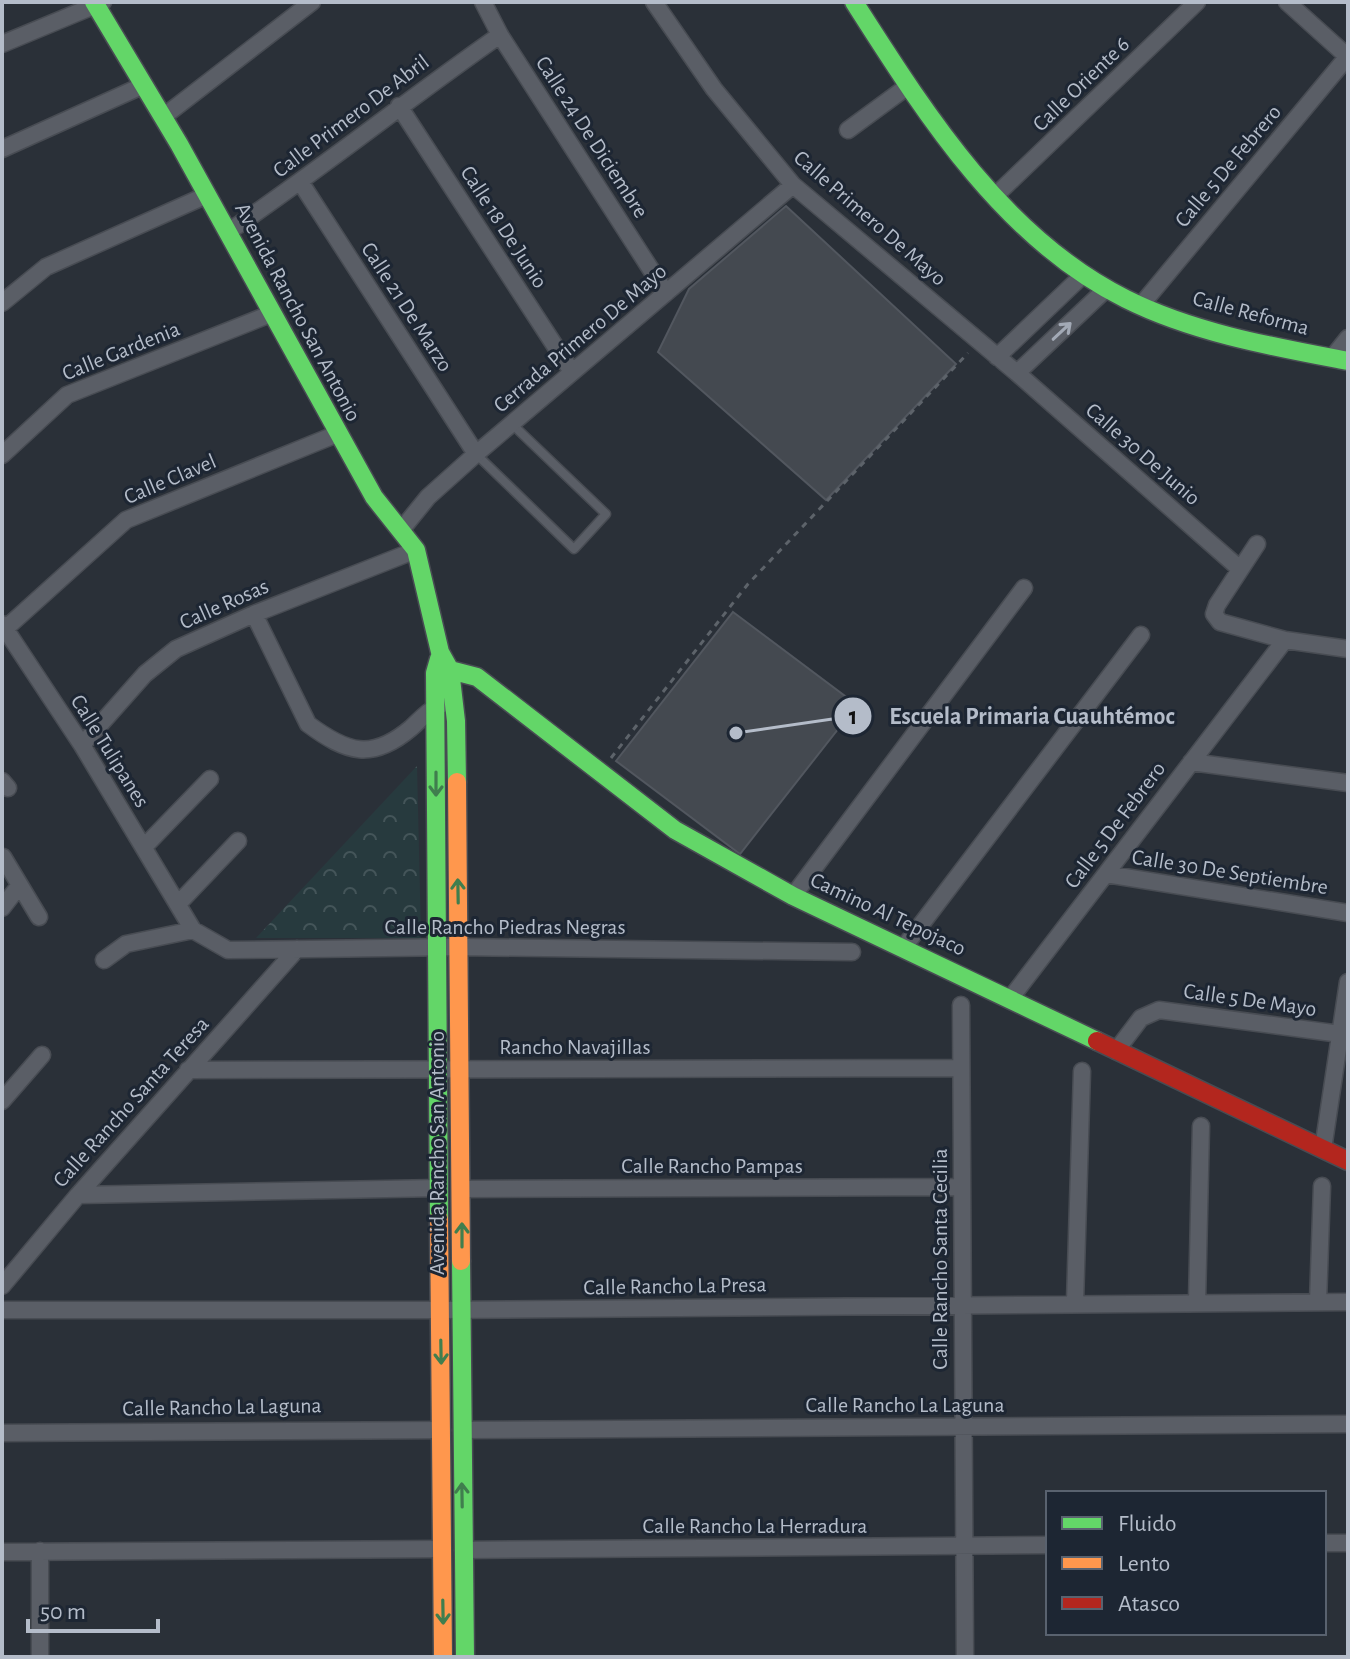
<svg xmlns="http://www.w3.org/2000/svg" width="1350" height="1659" viewBox="0 0 1350 1659" font-family="'Alegreya Sans',sans-serif">
	<defs>
		<pattern id="park-crowns" width="20" height="18" patternUnits="userSpaceOnUse" patternTransform="scale(2)"><rect width="20" height="18" fill="#273a3e"/><path d="M2 6a3 3 0 1 1 6 0M12 15a3 3 0 1 1 6 0" fill="none" stroke="#445559"/></pattern>
	</defs>
	<rect width="100%" height="100%" fill="#2a3038"/>
	<!-- park -->
	<path fill="url(#park-crowns)" d="M417 766 421 938H256Z"/>
	<!-- building -->
	<path fill="#444950" stroke="#52575f" stroke-width="2" d="M786 206 956 364 826 500 658 352 689 289Z
		M733 612 857 705 740 854 616 761Z"/>
	<g fill="none" stroke-linecap="round" stroke-linejoin="round">
		<defs>
			<path id="lane" d="M476 454 574 549 606 514 513 425"/>
			<path id="street" d="M483 2 500 35 666 293
				M654 2 714 89 793 185 1017 373 1240 569
				M1287 2 1348 57
				M2 44 103 2
				M399 106 572 372
				M163 117 312 2
				M848 130 908 86
				M2 149 144 85
				M301 183 476 454
				M994 197 1197 2
				M228 232C321 169 408 99 500 35
				M2 303 46 267 207 195
				M1142 304 1348 56
				M997 357 1084 274
				M1332 358 1348 338
				M1017 373 1106 289
				M2 455 67 395 273 313
				M402 529 428 497 476 454 793 185
				M1257 544 1217 605 1214 614 1220 622 1285 640 1348 649
				M254 614 308 724C347 753 372 761 411 728 420 720 429 709 441 705
				M2 624 82 745 193 930 228 950 459 947 852 952
				M5 629 126 520 337 434
				M82 745 145 674 176 649 254 614 416 550
				M1191 762 1348 783
				M2 781 8 788
				M144 847 210 779
				M3 857 39 917
				M1106 874 1348 913
				M793 896 1024 588
				M178 904 238 841
				M2 908 19 886
				M904 947 1141 635
				M104 960 126 944 193 930
				M1010 999 1285 640
				M961 1005 965 1657
				M1116 1051 1141 1018 1159 1010 1348 1035
				M188 1070 961 1068
				M2 1101 42 1055
				M1323 1149 1348 982
				M462 1189 962 1187
				M78 1195 439 1188
				M2 1286 78 1195 297 949
				M1075 1302 1082 1071
				M1197 1302 1201 1126
				M1318 1302 1322 1186
				M2 1310H440L1348 1302
				M462 1430 1348 1424
				M2 1433 442 1430
				M1324 1543H1348
				M463 1550 1048 1545
				M40 1551V1657
				M2 1552 442 1549"/>
			<path id="fast" d="M94 2 179 144 374 497 416 550 440 652 450 670 456 721 457 782
				M854 2C925 113 1003 238 1126 299 1194 333 1274 347 1348 361
				M439 659 435 673 439 1219
				M440 672 450 670 477 677 675 830 793 896 1097 1041
				M461 1261 465 1657"/>
			<path id="slow" d="M457 782 461 1261
				M439 1219 443 1657"/>
			<path id="jam" d="M1097 1041 1348 1161"/>
		</defs>
		<!-- lane casing -->
		<use href="#lane" stroke="#484c53" stroke-width="11"/>
		<!-- street casing -->
		<use href="#street" stroke="#484c53" stroke-width="19"/>
		<!-- fast casing -->
		<use href="#fast" stroke="#484c53" stroke-width="21"/>
		<!-- slow casing -->
		<use href="#slow" stroke="#484c53" stroke-width="21"/>
		<!-- jam casing -->
		<use href="#jam" stroke="#484c53" stroke-width="21"/>
		<!-- path -->
		<path stroke="#5d636a" stroke-width="3" stroke-dasharray="6 6" stroke-linecap="butt" d="M611 758 748 584 968 353"/>
		<!-- lane -->
		<use href="#lane" stroke="#5a5e66" stroke-width="8"/>
		<!-- street -->
		<use href="#street" stroke="#5a5e66" stroke-width="16"/>
		<!-- fast -->
		<use href="#fast" stroke="#63d668" stroke-width="18"/>
		<!-- slow -->
		<use href="#slow" stroke="#ff974d" stroke-width="18"/>
		<!-- jam -->
		<use href="#jam" stroke="#b3261e" stroke-width="18"/>
	</g>
	<!-- one-way arrows -->
	<defs><path id="oneway-shaft" d="M-6 0H5M1.5-3L5.5 0L1.5 3" fill="none" stroke-width="1.6" stroke-linecap="round" stroke-linejoin="round" transform="scale(2)"/></defs>
	<use stroke="#a2a9b5" href="#oneway-shaft" transform="translate(1062 331) rotate(-43)"/>
	<g stroke="#407e4e">
		<use href="#oneway-shaft" transform="translate(436 784) rotate(90)"/>
		<use href="#oneway-shaft" transform="translate(458 891) rotate(-91)"/>
		<use href="#oneway-shaft" transform="translate(462 1235) rotate(-90)"/>
		<use href="#oneway-shaft" transform="translate(441 1352) rotate(89)"/>
		<use href="#oneway-shaft" transform="translate(462 1495) rotate(-91)"/>
		<use href="#oneway-shaft" transform="translate(443 1612) rotate(89)"/>
	</g>
	<g text-anchor="middle" dominant-baseline="central" stroke-width="6" stroke-linejoin="round" paint-order="stroke">
		<!-- street labels -->
		<g font-size="22" fill="#b4bcc9" stroke="#1d2633">
			<text transform="translate(1081 84) rotate(-44)">Calle Oriente 6</text>
			<text transform="translate(351 116) rotate(-37)">Calle Primero De Abril</text>
			<text transform="translate(592 137) rotate(57)">Calle 24 De Diciembre</text>
			<text transform="translate(1228 166) rotate(-50)">Calle 5 De Febrero</text>
			<text transform="translate(870 218) rotate(41)">Calle Primero De Mayo</text>
			<text transform="translate(504 227) rotate(57)">Calle 18 De Junio</text>
			<text transform="translate(407 307) rotate(57)">Calle 21 De Marzo</text>
			<text transform="translate(298 312) rotate(62)">Avenida Rancho San Antonio</text>
			<text transform="translate(1251 313) rotate(15)">Calle Reforma</text>
			<text transform="translate(580 338) rotate(-40)">Cerrada Primero De Mayo</text>
			<text transform="translate(121 351) rotate(-22)">Calle Gardenia</text>
			<text transform="translate(1143 454) rotate(41)">Calle 30 De Junio</text>
			<text transform="translate(170 479) rotate(-23)">Calle Clavel</text>
			<text transform="translate(224 604) rotate(-24)">Calle Rosas</text>
			<text transform="translate(110 751) rotate(58)">Calle Tulipanes</text>
			<text transform="translate(1115 825) rotate(-53)">Calle 5 De Febrero</text>
			<text transform="translate(1230 872) rotate(9)">Calle 30 De Septiembre</text>
			<text transform="translate(888 914) rotate(25)">Camino Al Tepojaco</text>
			<text x="505" y="927">Calle Rancho Piedras Negras</text>
			<text transform="translate(1250 1000) rotate(8)">Calle 5 De Mayo</text>
			<text x="575" y="1047">Rancho Navajillas</text>
			<text transform="translate(131 1102) rotate(-48)">Calle Rancho Santa Teresa</text>
			<text transform="translate(437 1153) rotate(-90)">Avenida Rancho San Antonio</text>
			<text x="712" y="1166">Calle Rancho Pampas</text>
			<text transform="translate(940 1259) rotate(-90)">Calle Rancho Santa Cecilia</text>
			<text transform="translate(675 1286) rotate(-1)">Calle Rancho La Presa</text>
			<text x="905" y="1405">Calle Rancho La Laguna</text>
			<text transform="translate(222 1407) rotate(-1)">Calle Rancho La Laguna</text>
			<text x="755" y="1526">Calle Rancho La Herradura</text>
		</g>
	</g>
	<!-- callouts -->
	<path fill="none" stroke="#b4bcc9" stroke-width="3" d="M736 733L853 716"/>
	<g fill="#b4bcc9" stroke="#1d2633" stroke-width="3">
		<circle cx="736" cy="733" r="8"/>
		<circle cx="853" cy="716" r="20"/>
	</g>
	<g font-size="24" text-anchor="middle" font-weight="bold" fill="#111">
		<text x="853" y="724">1</text>
	</g>
	<g font-size="24" text-anchor="middle" font-weight="bold" fill="#b4bcc9" stroke="#1d2633" stroke-width="6" stroke-linejoin="round" paint-order="stroke">
		<text x="1032" y="724">Escuela Primaria Cuauhtémoc</text>
	</g>
	<!-- border -->
	<rect width="1350" height="1659" fill="none" stroke="#b4bcc9" stroke-width="8"/>
	<!-- legend -->
	<rect x="1046" y="1491" width="280" height="144" fill="#1d2633" stroke="#59626f" stroke-width="2"/>
	<rect x="1062" y="1517" width="40" height="12" fill="#63d668" stroke="#59626f" stroke-width="2"/>
	<text x="1118" y="1531" font-size="24" fill="#b4bcc9">Fluido</text>
	<rect x="1062" y="1557" width="40" height="12" fill="#ff974d" stroke="#59626f" stroke-width="2"/>
	<text x="1118" y="1571" font-size="24" fill="#b4bcc9">Lento</text>
	<rect x="1062" y="1597" width="40" height="12" fill="#b3261e" stroke="#59626f" stroke-width="2"/>
	<text x="1118" y="1611" font-size="24" fill="#b4bcc9">Atasco</text>
	<!-- scale -->
	<path d="M28 1619v12h130v-12" fill="none" stroke="#b4bcc9" stroke-width="4"/>
	<text x="40" y="1619" font-size="24" fill="#b4bcc9" stroke="#1d2633" stroke-width="6" paint-order="stroke">50 m</text>
</svg>
